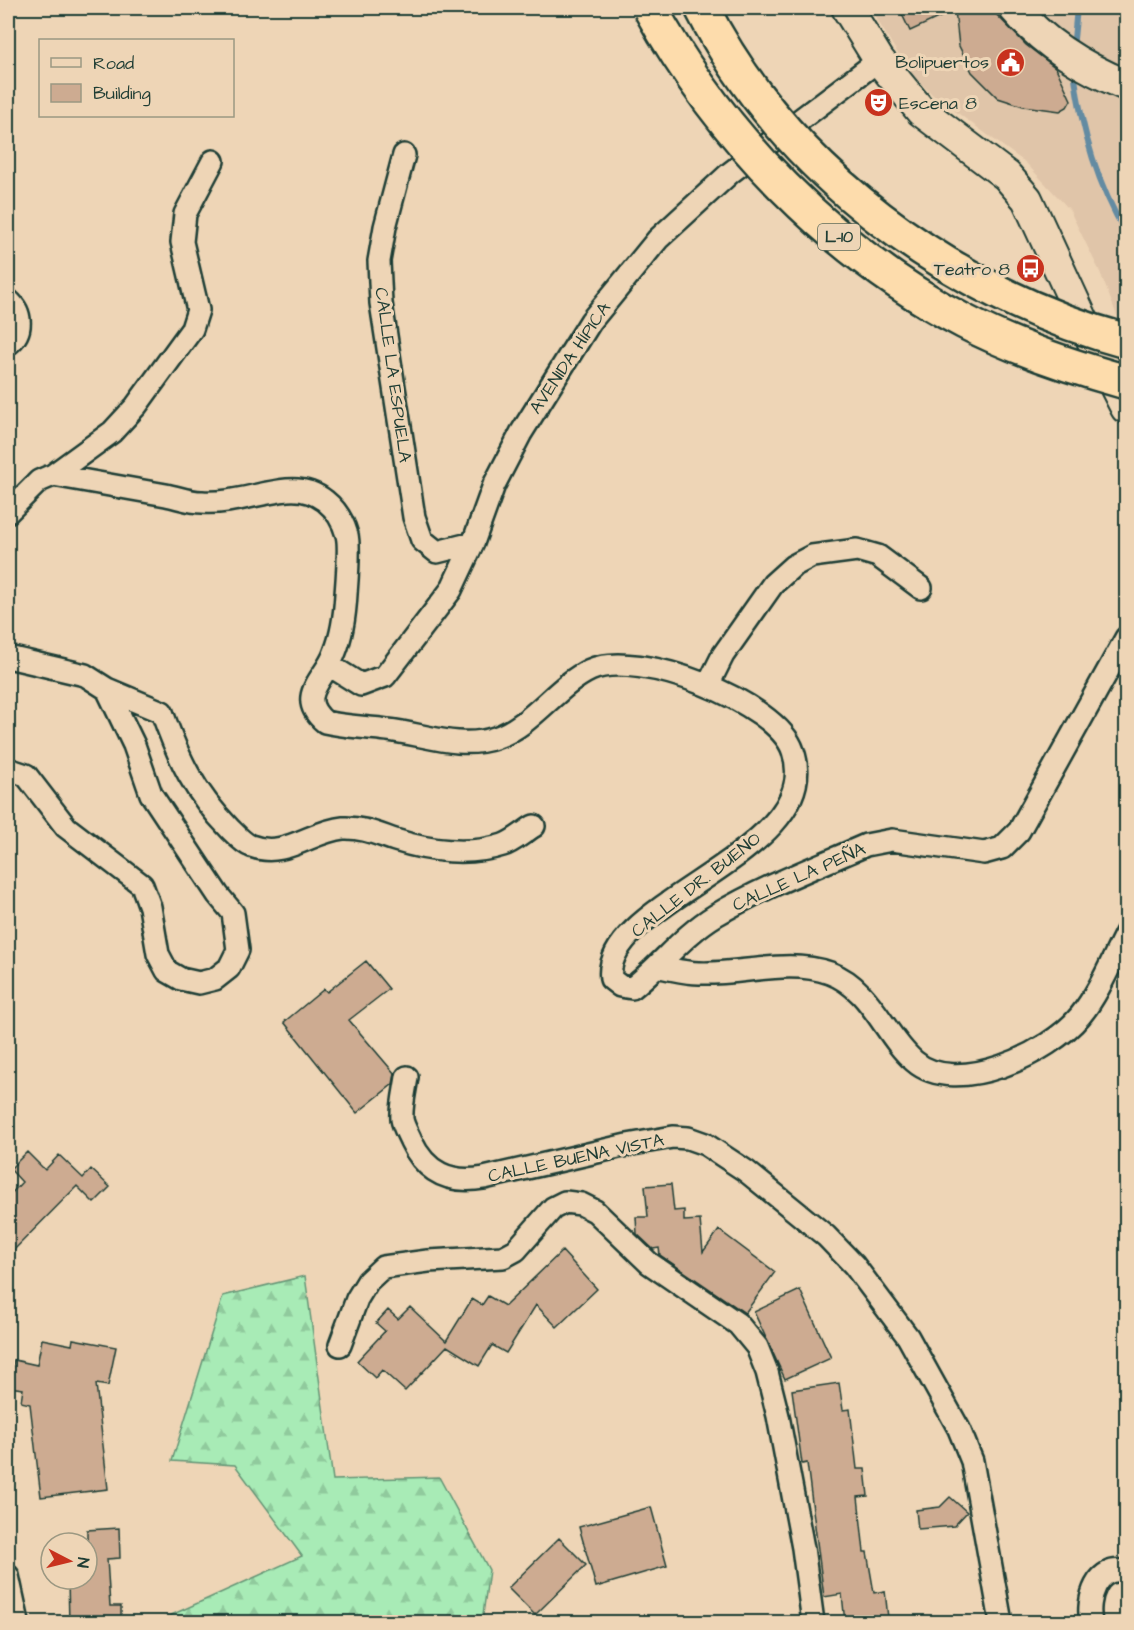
<svg xmlns="http://www.w3.org/2000/svg" width="1134" height="1630" viewBox="0 0 1134 1630" font-family="'Architects Daughter',sans-serif">
	<defs>
		<pattern id="forest-firs" width="22" height="20" patternUnits="userSpaceOnUse" patternTransform="scale(1.5)"><rect width="22" height="20" fill="#a8ebb6"/><path d="M5 1l3.5 6h-7zM16 11l3.5 6h-7z" fill="#90ca9d"/></pattern>
	</defs>
	<rect width="100%" height="100%" fill="#eed5b6"/>
	<filter id="ink" filterUnits="userSpaceOnUse"><feTurbulence type="fractalNoise" baseFrequency=".0167" numOctaves="2"/><feDisplacementMap in="SourceGraphic" scale="12" xChannelSelector="R" yChannelSelector="G"/><feConvolveMatrix kernelMatrix="1 2 1 2 8 2 1 2 1" color-interpolation-filters="sRGB"/></filter>
	<g filter="url(#ink)">
		<!-- built -->
		<path fill="#e0c5a9" d="M870 8H1126V339L1100 272 1069 209 1026 163 933 95 909 72Z"/>
		<!-- forest -->
		<path fill="url(#forest-firs)" stroke="#649475" stroke-width="1.5" d="M305 1276 333 1480 439 1477 489 1570 482 1622H156L302 1556 235 1465 172 1461 223 1296Z"/>
		<g fill="none" stroke-linecap="round" stroke-linejoin="round">
			<!-- stream -->
			<path stroke="#648ba2" stroke-width="6" d="M1073 49 1077 8
				M1074 71C1081 128 1097 184 1126 233"/>
		</g>
		<!-- building -->
		<path fill="#cdab91" stroke="#1f3d34" stroke-width="1.5" d="M899 8H990L1026 45 1056 68 1071 100 1067 107 1060 111 1053 110 1023 106 998 98 972 72 959 46 955 10 910 31Z
			M366 961 389 989 349 1020 395 1074 393 1084 357 1113 284 1022 324 989 327 992Z
			M27 1152 45 1170 59 1155 83 1178 91 1169 110 1187 94 1203 77 1186 8 1256V1197L22 1182 10 1169Z
			M671 1184 674 1211 684 1210V1221L700 1220 703 1252 719 1230 775 1272 745 1313 660 1255 659 1248 653 1249 637 1234 636 1217H648L645 1186Z
			M562 1251 597 1289 557 1327 536 1305 506 1353 492 1345 479 1366 447 1346 405 1391 382 1370 375 1378 357 1361 385 1331 376 1323 388 1310 398 1319 410 1307 446 1341 472 1299 482 1305 488 1296 505 1306Z
			M800 1290 831 1358 785 1379 754 1312Z
			M42 1339 72 1345 73 1339 116 1347 108 1386 96 1384 108 1489 41 1497 30 1404 21 1402 23 1389 9 1387 14 1360 37 1365Z
			M839 1383 843 1410 850 1409 857 1469H865L868 1496 858 1497 864 1552H867L874 1593 885 1591 888 1618 845 1623 842 1594 824 1597 807 1463 802 1464 792 1390Z
			M950 1497 967 1512 954 1526 918 1529 916 1510 940 1507Z
			M651 1507 667 1566 596 1587 579 1527Z
			M119 1528 120 1558 107 1559 110 1606H121V1623H69L68 1579H87V1530Z
			M559 1538 586 1565 535 1615 508 1588Z"/>
		<g fill="none" stroke-linecap="round" stroke-linejoin="round">
			<defs>
				<path id="street" d="M404 155 385 227 379 261 381 303 414 517 422 540 437 552 473 543
					M8 300C22 312 24 332 8 344
					M53 475 112 432 136 406 192 329 198 310 182 242 185 214 213 161
					M8 512 39 481 53 475C91 482 128 488 166 495 177 497 190 502 202 502 231 504 258 493 287 490 317 487 339 507 347 535 350 546 347 581 346 594 345 612 342 635 335 652 326 679 294 696 325 722 346 727 367 727 388 730 423 734 461 750 495 738 532 726 556 686 590 670 637 648 777 702 793 751 828 852 599 902 611 979L620 986 632 988C661 965 683 935 716 915 763 887 816 867 866 845L892 840 984 853 1002 848 1019 831 1126 638
					M8 657 85 675 107 689 134 745 151 794 218 895 233 913 238 950 229 968 215 979 199 983 181 979 167 971 158 954 150 907 142 885 66 827 26 775 8 769
					M329 665 361 685 385 676 451 590 473 543 494 485 521 433 591 321 658 239 730 173 879 60
					M708 685 723 655 773 584 793 566 812 556 857 550 878 556 921 588
					M107 689 162 712C179 760 194 792 230 829 235 834 244 844 251 846 285 859 311 831 343 828 362 827 377 834 395 840 429 851 469 856 503 845 513 842 524 832 534 826
					M659 967C672 969 686 973 699 973 742 975 788 958 830 973 871 988 884 1035 914 1061 956 1098 1050 1053 1080 1016 1099 993 1112 960 1126 933
					M407 1077C405 1091 401 1106 402 1119 403 1126 408 1134 411 1141 426 1173 450 1184 484 1178L627 1145 673 1137 688 1138 705 1144 746 1171 826 1236 854 1265 908 1337 959 1429 972 1461 1001 1622
					M340 1345 357 1299 368 1281 383 1267 428 1261 503 1257 516 1250 553 1208 565 1202 581 1204 595 1211 649 1263 738 1324 757 1347 767 1372 778 1416 803 1548 813 1622
					M8 1576 18 1622
					M1091 1622C1086 1600 1097 1563 1126 1572"/>
				<path id="secondary" d="M847 8 879 60 921 111 1007 176 1027 199 1098 353 1126 408
					M1014 8C1044 44 1084 68 1126 85"/>
			</defs>
			<!-- street casing -->
			<use href="#street" stroke="#1f3d34" stroke-width="26"/>
			<!-- secondary casing -->
			<use href="#secondary" stroke="#1f3d34" stroke-width="34"/>
			<!-- street -->
			<use href="#street" stroke="#eed5b6" stroke-width="21"/>
			<!-- secondary -->
			<use href="#secondary" stroke="#eed5b6" stroke-width="30"/>
			<defs>
				<path id="highway-bridge" d="M650 8C720 136 834 254 965 322 1015 348 1072 367 1126 382
					M702 8C784 171 952 294 1126 341"/>
			</defs>
			<!-- highway-bridge casing -->
			<use href="#highway-bridge" stroke="#1f3d34" stroke-width="38" stroke-linecap="butt"/>
			<!-- highway-bridge -->
			<use href="#highway-bridge" stroke="#fddcac" stroke-width="33"/>
		</g>
	</g>
	<!-- icons -->
	<defs>
		<symbol id="civic-disc" viewBox="-11 -11 22 22"><circle r="9.5" fill="#c8321e" stroke="#eed5b6"/><path d="M-.6-6.5H3V-4.5H.6V-3L4-1V1h2V6H-6V1h2V-1L-.6-3ZM-1.2 2.5V6h2.4V2.5Z" fill="#fff"/></symbol>
		<symbol id="theatre-disc" viewBox="-11 -11 22 22"><circle r="9.5" fill="#c8321e" stroke="#eed5b6"/><path d="M-5-5.5Q0-4 5-5.5V0Q5 5 0 6Q-5 5-5 0ZM-3.3-2.5H-1v1.5H-3.3ZM1-2.5H3.3v1.5H1ZM-2.8 1Q0 5.5 2.8 1Z" fill="#fff"/></symbol>
		<symbol id="bus-disc" viewBox="-11 -11 22 22"><circle r="9.5" fill="#c8321e" stroke="#eed5b6"/><path d="M-5-6H5V4H4V6H2V4H-2V6H-4V4H-5ZM-3.5-4V0h7V-4ZM-3.5 1.2v1.5H-2V1.2ZM2 1.2v1.5H3.5V1.2Z" fill="#fff"/></symbol>
	</defs>
	<g fill-rule="evenodd">
		<use href="#civic-disc" x="994" y="46" width="33" height="33"/>
		<use href="#theatre-disc" x="862" y="86" width="33" height="33"/>
		<use href="#bus-disc" x="1014" y="252" width="33" height="33"/>
	</g>
	<g text-anchor="middle" dominant-baseline="central" stroke-width="6" stroke-linejoin="round" paint-order="stroke">
		<!-- shield labels -->
		<rect fill="#eed5b6" stroke="#5d6b5b" stroke-width="1.5" x="818" y="224" width="42" height="26" rx="4.5"/>
		<g font-size="16" font-weight="bold" fill="#1f3d34">
			<text x="839" y="237">L-10</text>
		</g>
		<!-- poi labels -->
		<g font-size="18" fill="#1f3d34" stroke="#eed5b6" text-anchor="end">
			<text x="989" y="62">Bolipuertos</text>
			<text x="899" y="103" text-anchor="start">Escena 8</text>
			<text x="1010" y="269">Teatro 8</text>
		</g>
		<!-- street labels -->
		<g font-size="18" fill="#1f3d34" stroke="#eed5b6">
			<text transform="translate(570 358) rotate(-56)">AVENIDA HÍPICA</text>
			<text transform="translate(393 375) rotate(82)">CALLE LA ESPUELA</text>
			<text transform="translate(799 877) rotate(-24)">CALLE LA PEÑA</text>
			<text transform="translate(696 885) rotate(-38)">CALLE DR. BUENO</text>
			<text transform="translate(576 1158) rotate(-12)">CALLE BUENA VISTA</text>
		</g>
	</g>
	<!-- margin -->
	<rect width="1134" height="1630" fill="none" stroke="#eed5b6" stroke-width="30"/>
	<rect x="15" y="15" width="1104" height="1600" fill="none" stroke="#1f3d34" stroke-width="2" filter="url(#ink)"/>
	<!-- legend -->
	<rect x="39" y="39" width="195" height="78" fill="#eed5b6" stroke="#9b9882" stroke-width="1.5"/>
	<rect x="51" y="58" width="30" height="9" fill="#eed5b6" stroke="#9b9882" stroke-width="1.5"/>
	<text x="93" y="69" font-size="18" fill="#1f3d34">Road</text>
	<rect x="51" y="84" width="30" height="18" fill="#cdab91" stroke="#9b9882" stroke-width="1.5"/>
	<text x="93" y="99" font-size="18" fill="#1f3d34">Building</text>
	<!-- north arrow -->
	<g transform="translate(69 1561) rotate(97)"><circle r="28" fill="#eed5b6" stroke="#9b9882" stroke-width="1.5"/>
	<path d="M0-4.5L10 22L0 15L-10 22Z" fill="#c8321e"/>
	<text y="-9" font-size="16" font-weight="bold" text-anchor="middle" fill="#1f3d34">N</text>
	</g>
</svg>
